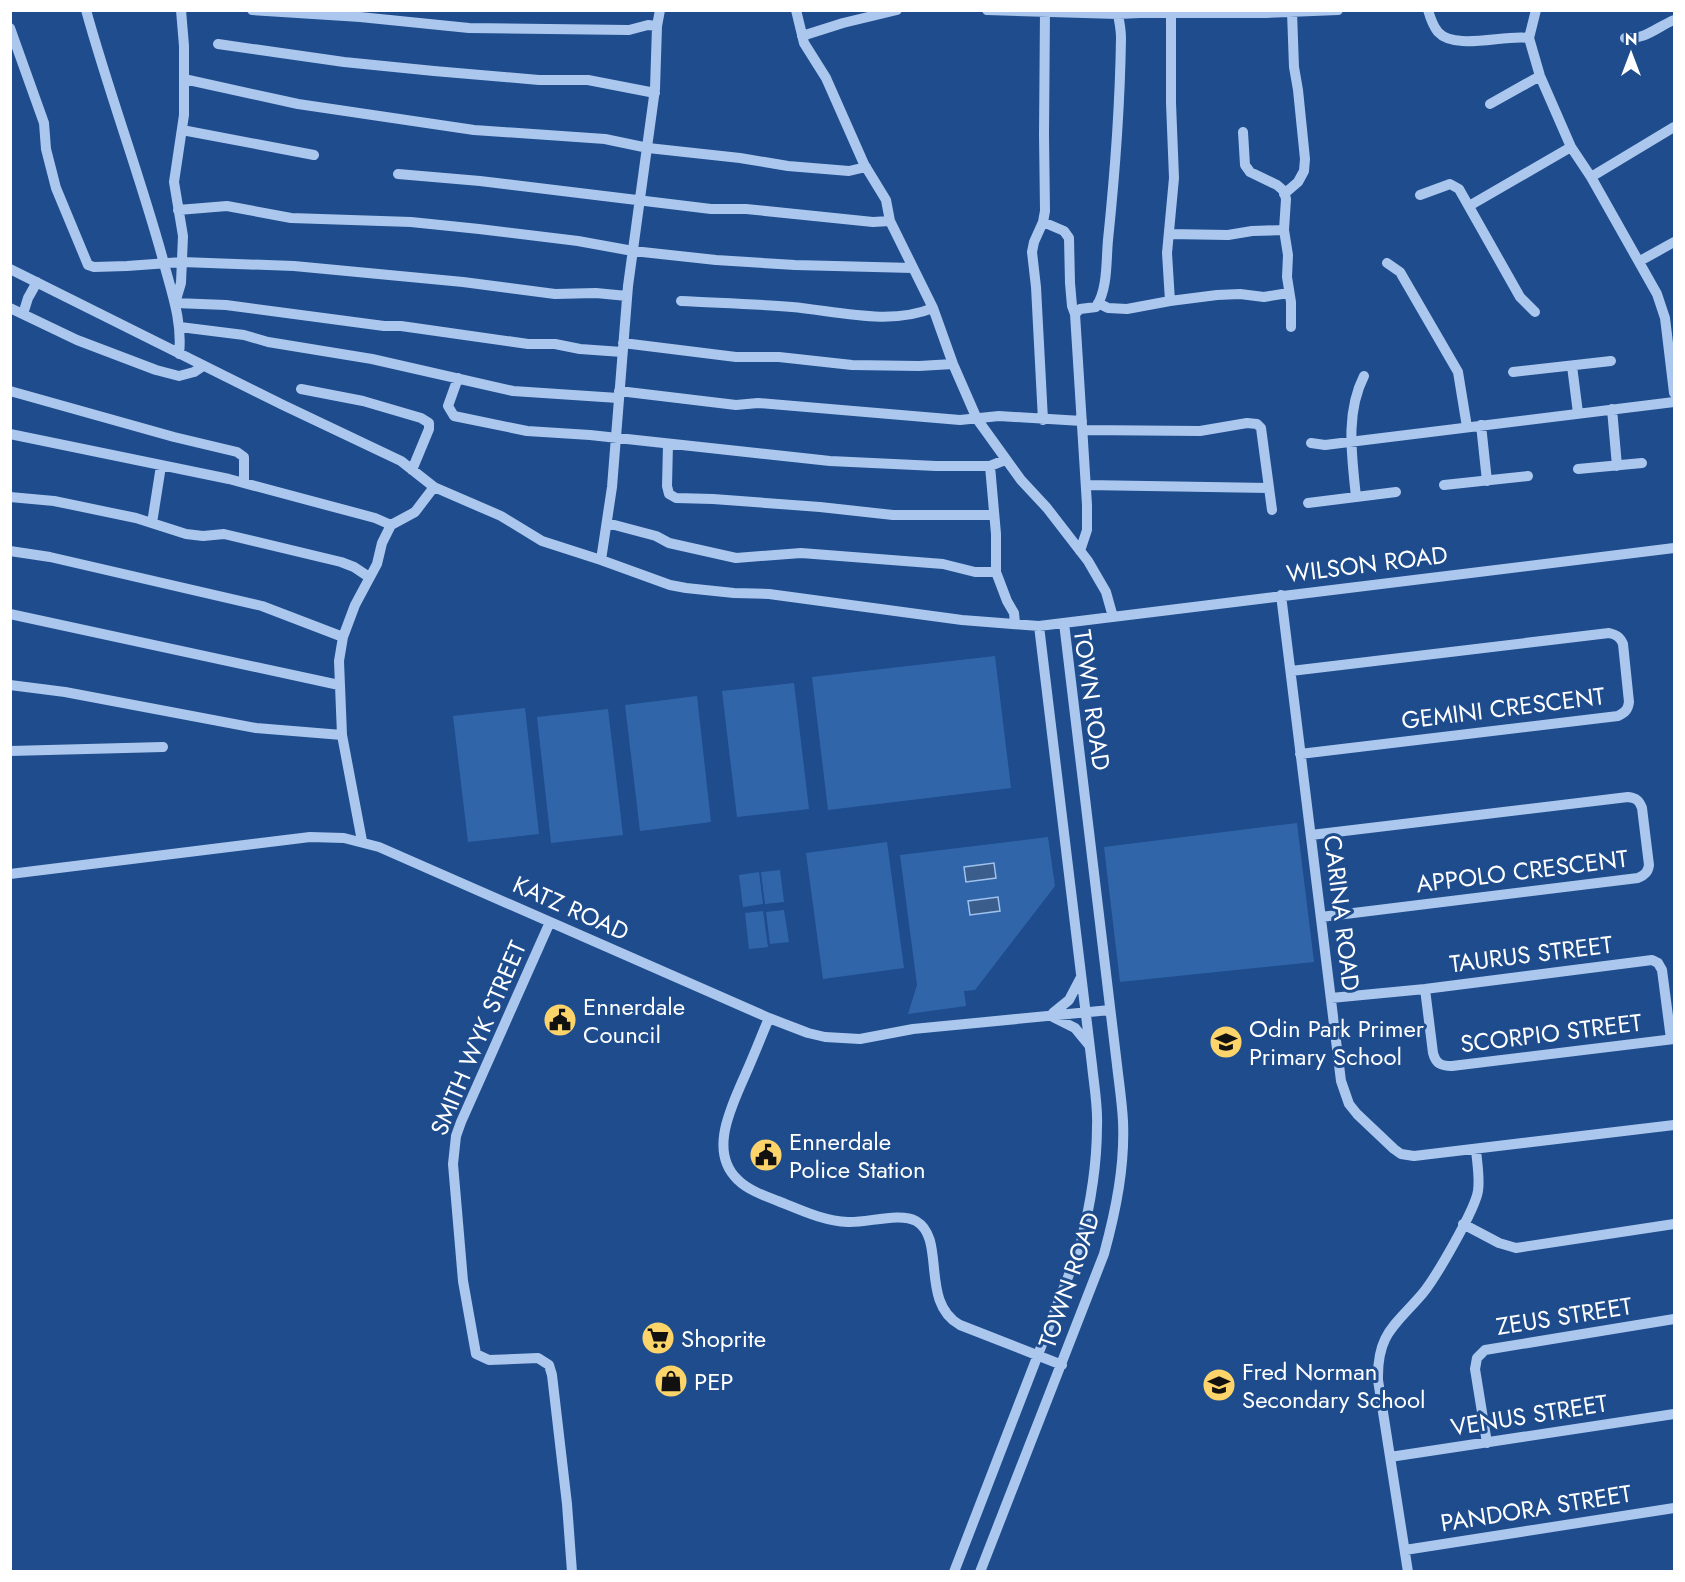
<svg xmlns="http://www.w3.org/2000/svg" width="1685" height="1582" viewBox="0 0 1685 1582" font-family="Jost,sans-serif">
	<rect width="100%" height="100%" fill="#1e4c8d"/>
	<!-- green -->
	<path fill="#3165aa" d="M995 656 1011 788 828 810 812 677Z
		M794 683 809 809 737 817 722 691Z
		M697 696 711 822 640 831 625 705Z
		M525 708 539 834 468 842 453 716Z
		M608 709 623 835 551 843 537 717Z
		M1297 823 1314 962 1120 982 1104 847Z
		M1048 837 1055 886 975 990 964 991 966 1006 908 1014 917 985 900 855Z
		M887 842 904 968 823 979 806 853Z
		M780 870 784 902 765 904 761 872Z
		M759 872 763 904 743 907 739 875Z
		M784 910 789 942 770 944 766 912Z
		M763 911 768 947 749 949 745 913Z"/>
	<!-- water -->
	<path fill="#3b5d8c" stroke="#9ec2ee" stroke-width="1.5" d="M994 863 996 878 966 882 964 867Z
		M998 897 1000 911 970 915 968 901Z"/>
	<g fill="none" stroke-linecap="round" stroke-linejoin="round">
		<!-- minor -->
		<path stroke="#abc7ed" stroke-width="10" d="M86 10C109 93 139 173 162 256 170 288 183 320 179 354
			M181 10 184 46V115L174 182 183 236 181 283 175 303 226 305 384 326H401L528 344H555L580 349 622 352
			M252 10 360 17 469 28 629 30 648 25 657 26
			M796 10 804 43 826 78 864 164 886 200 890 221 933 308 953 364 977 419 1021 480 1047 508 1088 561 1106 592 1113 617
			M987 10 1118 14 1140 13H1265L1338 10
			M1428 10C1430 17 1433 26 1438 32 1455 51 1505 34 1529 38
			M10 28 44 123 46 149 56 188 88 265 94 267 127 266 182 262 294 266 463 282 555 294 596 293 627 296
			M802 36 843 23 897 10
			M1529 38 1540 76 1571 147 1591 177 1657 294 1665 318 1674 393
			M1529 38 1536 10
			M1625 38C1645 40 1657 27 1674 20
			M218 44 344 62 434 71 539 80H588L655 93
			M184 79 298 104 474 130 605 139 648 148 740 158 788 166 849 171 866 167
			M1490 104 1540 76
			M182 130 314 155
			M1243 132 1245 165 1250 172 1277 185 1284 191 1286 199 1284 230 1288 255 1287 277 1291 302V327
			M398 174 480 181 711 209H746L873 222 890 221
			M1591 177 1674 127
			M1284 194 1298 182 1304 171 1305 159 1298 90 1294 67 1292 12
			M1420 195 1450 184 1459 189 1520 297 1535 312
			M1469 206 1571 147
			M178 210 227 206 291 218 411 222 479 229 578 241 633 251 716 260 795 265 913 268
			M1043 222 1064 231 1069 238 1070 283 1072 306 1075 314
			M1169 234 1228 235 1252 231 1284 230
			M1640 261 1674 242
			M1387 263 1400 272 1458 372 1467 427
			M10 269 283 405 401 461 434 487 501 516 542 541 601 560 670 585 686 588 734 593 769 594 962 620 1039 626 1674 548
			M681 301C718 303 755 304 792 307 836 311 890 326 933 308
			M1170 301 1167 253 1174 178 1171 103V14
			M1098 303 1108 308 1127 309 1170 301 1217 295 1240 294 1264 297 1288 293
			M10 308 77 340 156 370 179 376 194 372 203 366
			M23 314 28 298 37 282
			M180 327 244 335 268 342 372 359 513 391 618 398
			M623 343 736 357H779L852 365 919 366 953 364
			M1572 366 1578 413
			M1513 372 1611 361
			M458 378 448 406 454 416 527 431 590 435 830 461 936 466H990L1005 460
			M301 389 363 401 421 418 429 423V429L412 470
			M10 391 174 437 237 452 244 457V483
			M619 391 736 405 758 403 960 420 999 416 1082 421
			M1612 409 1617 466
			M1043 420 1036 287 1032 252 1034 242 1043 222 1045 211 1044 135 1045 10
			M1481 425 1487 481
			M1083 430 1200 431 1247 423 1257 424 1261 428 1272 510
			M10 434 229 479 375 518 391 525
			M1311 443 1325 445 1674 402
			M668 444 667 486 669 494 676 498 713 499 820 507 893 515H993
			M990 466 996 534V572L1007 601 1014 613 1015 623
			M1578 469 1642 463
			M1086 485 1269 488
			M1444 485 1528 476
			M10 497 54 501 136 518 186 534 203 536 224 534 341 562 354 567 369 577
			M1356 497C1352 457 1345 413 1364 376
			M1308 503 1396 492
			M152 523 161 466
			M607 523 656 536 669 543 736 558 801 553 943 564 975 572H996
			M10 551 50 557 262 606 343 637
			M1080 551 1087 530V505L1075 314 1080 309 1096 307C1108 289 1106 261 1108 240 1115 173 1120 105 1121 38 1121 29 1119 19 1117 10
			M601 560 612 487 628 286 655 89 657 26 660 10
			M1281 595 1341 1081 1349 1104 1357 1114 1394 1149 1401 1154 1414 1156 1674 1125
			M10 614 339 685
			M1291 671 1609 633C1617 635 1620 637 1623 644L1629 702C1628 709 1626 712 1618 716L1300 754
			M10 685 65 692 256 728 342 735
			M10 751 163 747
			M1311 835 1628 797C1636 798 1639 800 1642 808L1649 865C1648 872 1645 875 1638 878L1321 917
			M362 841 342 735 339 661 343 637 355 605 377 564 382 543 391 525 415 512 434 487
			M10 874 310 837 344 838 379 847 769 1018 808 1033 825 1037 860 1039 913 1029 1110 1010
			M550 922 461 1122 456 1136 453 1164 463 1281 476 1354 489 1360 538 1358 549 1365 552 1375 567 1504 572 1572
			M1425 989 1433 1053C1436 1064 1441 1066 1452 1066L1674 1039
			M1331 998 1425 989 1652 960 1658 963 1662 970 1671 1039
			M1053 1013 1069 1000 1080 979
			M1053 1017 1075 1028 1089 1045
			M769 1018C761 1037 754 1055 746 1073 733 1104 707 1151 738 1180 748 1190 765 1196 778 1201 801 1210 823 1221 848 1222 867 1223 900 1212 916 1221 947 1239 919 1302 960 1325L1062 1365
			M1463 1224 1499 1243 1516 1248 1674 1224
			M1487 1443 1475 1369 1477 1358 1485 1350 1674 1319
			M1390 1457 1674 1414
			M1405 1550 1674 1508
			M954 1572 1080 1246C1090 1207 1097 1167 1097 1126 1098 1106 1094 1085 1092 1065L1039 626
			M980 1572 1104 1254C1116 1210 1125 1166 1123 1121 1122 1102 1119 1083 1117 1065L1064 623
			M1408 1572 1378 1380C1377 1333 1395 1326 1423 1293 1436 1277 1475 1210 1478 1191 1480 1178 1477 1163 1476 1149"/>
	</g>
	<!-- icons -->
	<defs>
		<symbol id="civic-disc" viewBox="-11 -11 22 22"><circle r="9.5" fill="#fcd46a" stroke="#1e4c8d"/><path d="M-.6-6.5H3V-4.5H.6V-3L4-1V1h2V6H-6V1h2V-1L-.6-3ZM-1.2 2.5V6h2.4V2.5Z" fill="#111"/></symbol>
		<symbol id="school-disc" viewBox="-11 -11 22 22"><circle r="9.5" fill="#fcd46a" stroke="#1e4c8d"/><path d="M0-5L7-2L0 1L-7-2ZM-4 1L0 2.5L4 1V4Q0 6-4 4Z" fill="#111"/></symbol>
		<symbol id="supermarket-disc" viewBox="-11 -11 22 22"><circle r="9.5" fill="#fcd46a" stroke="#1e4c8d"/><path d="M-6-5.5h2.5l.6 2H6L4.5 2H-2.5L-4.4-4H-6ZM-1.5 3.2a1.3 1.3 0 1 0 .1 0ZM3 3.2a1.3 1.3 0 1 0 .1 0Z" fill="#111"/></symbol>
		<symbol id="shop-disc" viewBox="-11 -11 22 22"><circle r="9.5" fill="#fcd46a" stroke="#1e4c8d"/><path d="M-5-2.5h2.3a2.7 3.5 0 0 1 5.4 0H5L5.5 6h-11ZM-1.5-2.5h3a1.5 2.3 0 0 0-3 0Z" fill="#111"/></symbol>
	</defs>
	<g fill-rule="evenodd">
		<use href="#civic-disc" x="541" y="1001" width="38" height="38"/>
		<use href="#school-disc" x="1207" y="1023" width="38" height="38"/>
		<use href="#civic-disc" x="747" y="1136" width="38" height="38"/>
		<use href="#supermarket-disc" x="639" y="1319" width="38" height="38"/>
		<use href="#shop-disc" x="652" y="1362" width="38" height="38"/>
		<use href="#school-disc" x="1200" y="1366" width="38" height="38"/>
	</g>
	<g text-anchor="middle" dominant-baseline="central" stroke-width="6" stroke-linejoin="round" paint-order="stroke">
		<!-- street labels -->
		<g font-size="24" fill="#fff" stroke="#1e4c8d">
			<text transform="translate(1367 564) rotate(-7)">WILSON ROAD</text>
			<text transform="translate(1092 700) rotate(82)">TOWN ROAD</text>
			<text transform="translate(1503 708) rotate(-7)">GEMINI CRESCENT</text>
			<text transform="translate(1522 871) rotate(-7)">APPOLO CRESCENT</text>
			<text transform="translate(571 908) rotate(24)">KATZ ROAD</text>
			<text transform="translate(1342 913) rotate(83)">CARINA ROAD</text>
			<text transform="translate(1531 954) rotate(-7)">TAURUS STREET</text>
			<text transform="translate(1551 1033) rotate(-7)">SCORPIO STREET</text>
			<text transform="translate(478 1038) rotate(-67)">SMITH WYK STREET</text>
			<text transform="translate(1069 1280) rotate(-71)">TOWN ROAD</text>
			<text transform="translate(1564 1316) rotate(-9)">ZEUS STREET</text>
			<text transform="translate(1529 1415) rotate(-9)">VENUS STREET</text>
			<text transform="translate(1536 1508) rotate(-9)">PANDORA STREET</text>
		</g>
		<!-- poi labels -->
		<g font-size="24" fill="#fff" stroke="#1e4c8d" text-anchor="start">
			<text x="583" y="1006">Ennerdale<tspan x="583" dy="28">Council</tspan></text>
			<text x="1249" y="1028">Odin Park Primer<tspan x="1249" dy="28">Primary School</tspan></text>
			<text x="789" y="1141">Ennerdale<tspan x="789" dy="28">Police Station</tspan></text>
			<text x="681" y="1338">Shoprite</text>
			<text x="1242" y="1371">Fred Norman<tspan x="1242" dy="28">Secondary School</tspan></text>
			<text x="694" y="1381">PEP</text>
		</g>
	</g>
	<!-- border -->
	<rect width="1685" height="1582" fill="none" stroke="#ffffff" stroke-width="24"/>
	<!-- north arrow -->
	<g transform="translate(1631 54)" stroke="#1e4c8d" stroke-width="4.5" paint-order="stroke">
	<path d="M0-4.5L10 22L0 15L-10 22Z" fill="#ffffff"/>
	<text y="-9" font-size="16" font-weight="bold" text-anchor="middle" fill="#ffffff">N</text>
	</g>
</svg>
